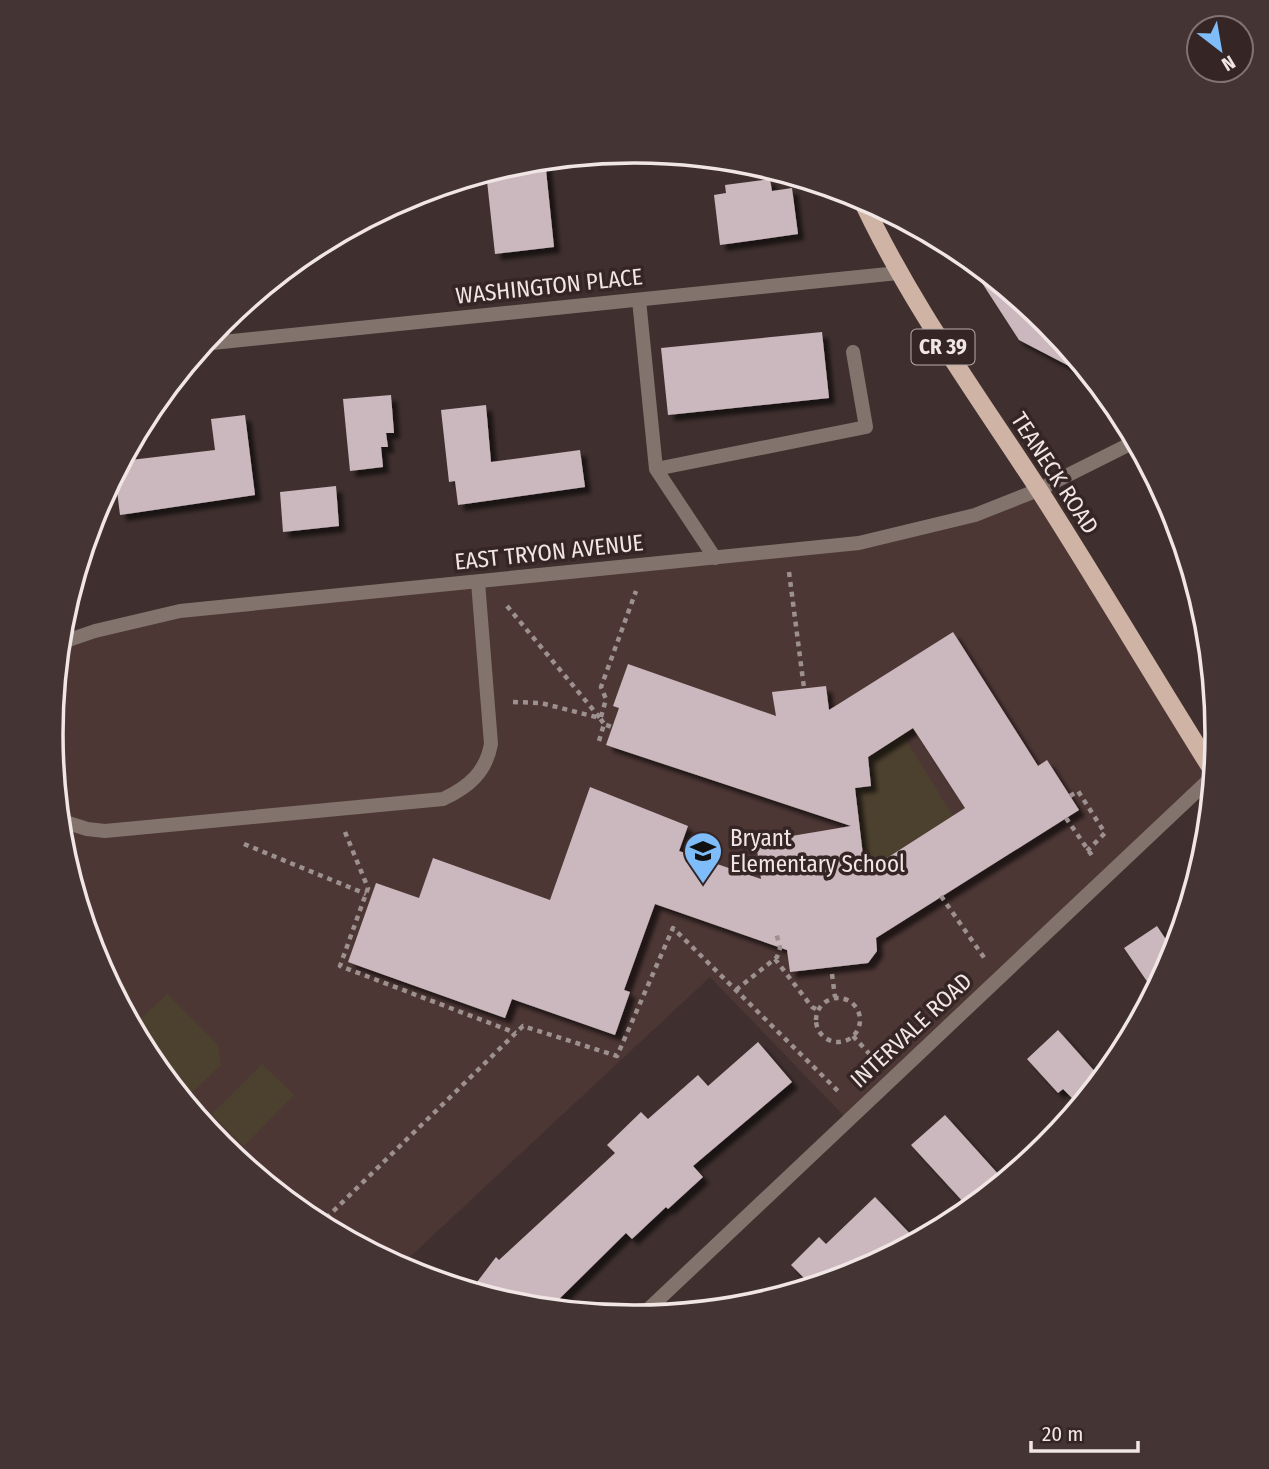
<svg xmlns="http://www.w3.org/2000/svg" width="1269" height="1469" viewBox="0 0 1269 1469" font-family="'Fira Sans Condensed',sans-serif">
	<defs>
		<filter id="shadow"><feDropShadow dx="6" dy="6" stdDeviation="2" flood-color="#0009"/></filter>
	</defs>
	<rect width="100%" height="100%" fill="#3f302f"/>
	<!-- built -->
	<path fill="#4d3735" d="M1038 490 1214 773 848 1120 710 977 399 1267 310 1220 221 1147 149 1058 95 958 62 848 51 734 60 643 180 611 859 543Z"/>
	<!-- green -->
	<path fill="#4c402e" d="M903 735 953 816 865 872 855 788 871 786 868 757Z
		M105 963 130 993 119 1003 100 967Z
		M167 994 218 1045 221 1065 186 1098 181 1097 149 1058 132 1027Z
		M262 1064 294 1095 244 1146 212 1114Z"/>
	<!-- building -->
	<path fill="#cbb8be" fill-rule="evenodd" filter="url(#shadow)" d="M536 160H545L554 247 495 254 486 172Z
		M770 179 772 191 792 188 798 234 720 245 714 195 726 193 725 185Z
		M978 265 1048 322 1094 379 1019 340 973 269Z
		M822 332 829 398 668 415 661 348Z
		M391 395 394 433H386L388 447H381L383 467 350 471 343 399Z
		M486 405 491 462 580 450 585 487 458 505 455 481 449 482 441 410Z
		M245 415 255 495 120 515 115 474 122 461 215 450 211 419Z
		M336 486 339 526 283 532 280 492Z
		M953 632 1038 766 1047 760 1079 810 876 938 877 951 868 963 790 972 787 950 655 904 624 990 630 992 615 1035 512 999 505 1018 348 962 376 883 419 898 433 858 550 900 590 787 688 826 679 851 761 879 756 842 851 826 606 745 619 708 613 706 628 664 776 716 772 692 826 686 829 710ZM913 728 965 808 865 872 855 788 871 786 868 757Z
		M1157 926 1175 953 1155 993 1124 948Z
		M1058 1030 1098 1075 1072 1098 1063 1089 1058 1093 1027 1059Z
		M758 1042 792 1082 693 1166 703 1177 668 1209 666 1207 632 1239 626 1233 548 1310 520 1307 485 1296 474 1286 496 1257 499 1260 615 1153 607 1145 641 1112 648 1119 698 1075 708 1086Z
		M945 1115 1000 1176 966 1205 911 1145Z
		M875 1197 918 1242 858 1274 813 1287 791 1265 819 1237 826 1244Z"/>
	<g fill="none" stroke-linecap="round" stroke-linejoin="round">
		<!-- path -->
		<path stroke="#9d9190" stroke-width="4.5" stroke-dasharray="5 5" stroke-linecap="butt" d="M789 572 804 688
			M507 606 600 718
			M513 702 541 703 600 718 604 724
			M601 717 606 699 601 687 636 591
			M599 741 604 724 612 727
			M1070 796 1078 791 1105 833 1087 851
			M1066 818 1093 857
			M345 832 368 888 340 966 516 1033
			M244 844 366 894
			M941 896 985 959
			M775 959 812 1007 818 1010
			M832 974 835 997
			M736 990 777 957 780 948 776 932
			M816 1020a22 22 0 1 1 44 0a22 22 0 1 1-44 0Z
			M853 1036 876 1061
			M319 1225 523 1026 617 1056 673 928 840 1093"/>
		<!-- service -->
		<path stroke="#82746d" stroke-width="14" d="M672 154 680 155
			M639 300 656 469 715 558
			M656 469 866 427 853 352
			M59 820 87 829 105 831 443 799C469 787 486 772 491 744L478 582"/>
		<!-- minor -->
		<path stroke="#82746d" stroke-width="14" d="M203 344 898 273
			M60 643 95 631 180 611 859 543 975 515 1038 490
			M639 1318 1214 775"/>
		<!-- tertiary -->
		<path stroke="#82746d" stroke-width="14" d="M1038 490 1136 441"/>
		<!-- primary -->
		<path stroke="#cfb3a4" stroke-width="18" d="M860 196C909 302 976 393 1039 490 1099 584 1155 679 1214 773"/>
	</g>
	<!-- icons -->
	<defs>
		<symbol id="school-pin" viewBox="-11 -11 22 30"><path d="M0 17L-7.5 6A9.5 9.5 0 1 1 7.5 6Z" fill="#7ebdf9" stroke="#352625"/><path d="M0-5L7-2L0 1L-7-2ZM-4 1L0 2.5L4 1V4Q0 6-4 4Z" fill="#111"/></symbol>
	</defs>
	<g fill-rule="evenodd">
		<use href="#school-pin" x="681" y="829" width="44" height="60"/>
	</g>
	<g text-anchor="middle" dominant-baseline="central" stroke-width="7" stroke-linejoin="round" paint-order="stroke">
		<!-- shield labels -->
		<rect fill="#352625" stroke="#b9acab" stroke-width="2" x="911.5" y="329.5" width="63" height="35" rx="5"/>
		<g font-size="21" font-weight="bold" fill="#f1e6e5">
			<text x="943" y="347">CR 39</text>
		</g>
		<!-- street labels -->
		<g font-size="23" fill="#f1e6e5" stroke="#352625">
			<text transform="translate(549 286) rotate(-6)">WASHINGTON PLACE</text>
			<text transform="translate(1055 473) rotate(57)">TEANECK ROAD</text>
			<text transform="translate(549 552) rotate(-6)">EAST TRYON AVENUE</text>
			<text transform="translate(911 1030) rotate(-43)">INTERVALE ROAD</text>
		</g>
		<!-- poi labels -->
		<g font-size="23" fill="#f1e6e5" stroke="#352625" text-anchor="start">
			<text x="730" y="838">Bryant<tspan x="730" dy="26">Elementary School</tspan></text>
		</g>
	</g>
	<!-- crop -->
	<path d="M0 0H1269V1469H0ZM63 734a571 571 0 1 1 1142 0a571 571 0 1 1-1142 0Z" fill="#443534" fill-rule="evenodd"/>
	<path fill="none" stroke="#f1e6e5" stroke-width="3.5" d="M63 734a571 571 0 1 1 1142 0a571 571 0 1 1-1142 0Z"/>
	<!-- north arrow -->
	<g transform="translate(1220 49) rotate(149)"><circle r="33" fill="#352625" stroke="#807372" stroke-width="2"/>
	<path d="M0-5L12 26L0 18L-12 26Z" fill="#7ebdf9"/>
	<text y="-10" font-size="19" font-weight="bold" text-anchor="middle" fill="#f1e6e5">N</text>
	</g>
	<!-- scale -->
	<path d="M1031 1441v10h107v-10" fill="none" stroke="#f1e6e5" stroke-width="3.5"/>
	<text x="1042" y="1441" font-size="21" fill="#f1e6e5" stroke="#352625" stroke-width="5" paint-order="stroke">20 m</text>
</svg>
